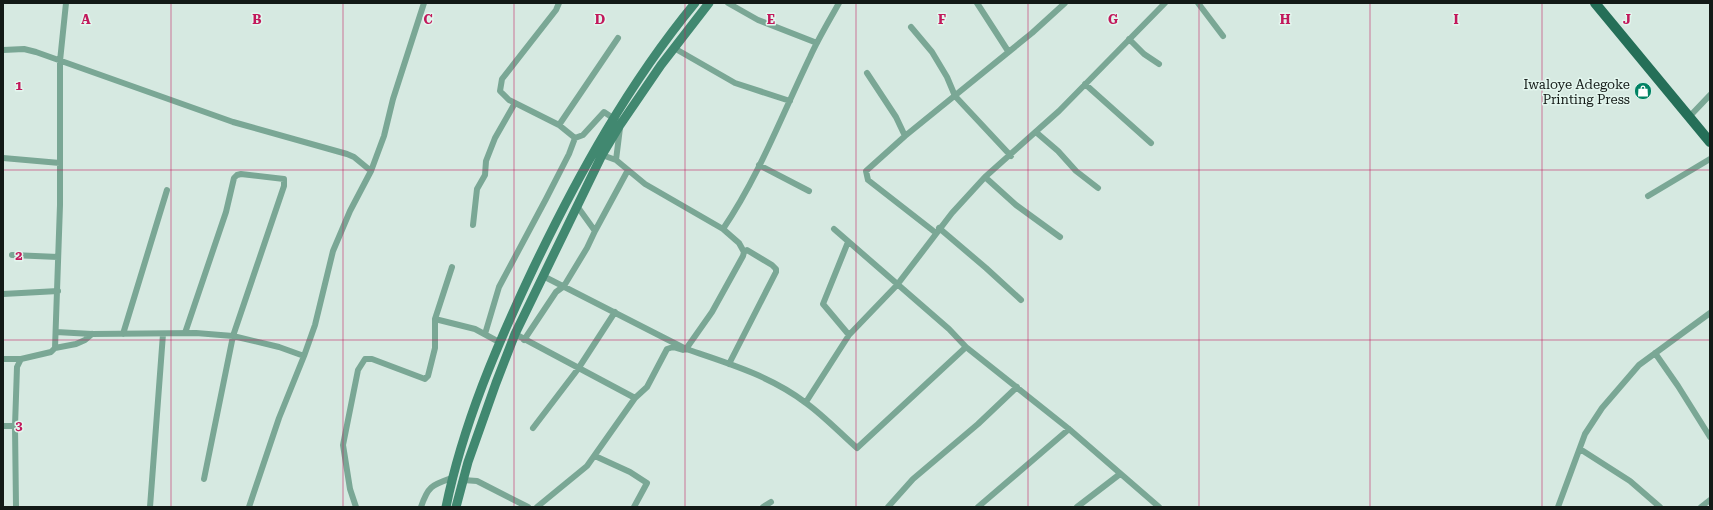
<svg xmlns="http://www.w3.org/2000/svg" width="1713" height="510" viewBox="0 0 1713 510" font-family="'Roboto Serif',serif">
	<rect width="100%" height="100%" fill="#d6e9e1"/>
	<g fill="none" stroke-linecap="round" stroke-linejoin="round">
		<!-- minor -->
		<path stroke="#7aa795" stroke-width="6" d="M559 3 556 10 502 79 500 91 509 100 559 125 618 38
			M728 3 758 20 817 43
			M977 3 1008 51
			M1198 3 1223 36
			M911 27 932 52 947 77 955 96 1011 156
			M1129 39 1144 54 1159 64
			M674 48 735 83 790 101
			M3 50 24 49 36 52 233 122 347 154 354 157 371 171
			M867 73 896 117 905 136
			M1085 84 1151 143
			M1690 116 1710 95
			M559 125 575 138 583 135 604 112 616 120
			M1037 133 1058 151 1076 171 1098 188
			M602 155 616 160 645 184 723 229 739 243 744 252 743 256 712 312 686 349C727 363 771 376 806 403 824 416 840 433 857 448L966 347
			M3 158 60 163
			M616 160 620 128
			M759 165 809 191
			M985 177 1016 205 1060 237
			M1648 196 1710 159
			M473 225 477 189 485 175 486 161 495 138 515 103
			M939 228 986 268 1021 300
			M723 229C759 176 782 115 810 57 818 39 829 21 839 3
			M834 229 949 329 966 347 1069 429 1159 507
			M595 231 628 170
			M936 233 868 180 866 171 905 136 1032 33 1065 3
			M848 242 823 304 849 335
			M12 255 58 257
			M452 267 435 319 475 329 499 342
			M3 294 58 291
			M56 332 92 334 196 333 233 336 279 347 304 356
			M185 333 226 212 234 178 237 175 241 174 284 179V186L233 336 204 479
			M123 334 167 190
			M485 334 499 287 546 199 569 154 575 138
			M515 334 635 398
			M524 340 556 292 564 286 587 248 595 231 577 206
			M55 348 60 205V61L66 3
			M1655 353 1678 386 1710 437
			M3 359H21
			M729 364 776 272V269L772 265 747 250 744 252
			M806 402 849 335 897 285 952 213 985 177 1059 111 1165 3
			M3 426H15
			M533 428 578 369 615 312
			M1580 449 1630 481 1660 507
			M595 456 630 472 647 483 634 507
			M463 480 477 481 528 507
			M16 507 15 426 17 367 21 359 51 352 55 348 76 344 85 340 92 334
			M150 507 163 334
			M249 507 279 418 304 356 315 325 333 251 350 211 371 171 384 136 393 99 424 3
			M356 507 350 489 343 445 358 370 365 359H372L425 379 428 376 435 348V319
			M421 507C428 486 432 485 452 478
			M537 507 587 466 635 398 647 387 667 349 673 347 683 350 686 349 543 276
			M763 507 771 502
			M888 507 913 479 978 424 1017 387
			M978 507 1069 429
			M1077 507 1120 474
			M1558 507 1585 434 1602 408 1639 365 1710 313
			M1701 507 1710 500"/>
		<!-- secondary -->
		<path stroke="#418870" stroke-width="9" d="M446 507C463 424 497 345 533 269 578 175 629 83 695 3
			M456 507 468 462 496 383 515 334 602 155 620 125 661 65 709 3"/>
		<!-- primary -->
		<path stroke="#256f58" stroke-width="10" d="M1595 3 1710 142"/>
	</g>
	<!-- grid -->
	<path fill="none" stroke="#c2185b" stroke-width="1" stroke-opacity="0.55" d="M171 3V507M343 3V507M514 3V507M685 3V507M856 3V507M1028 3V507M1199 3V507M1370 3V507M1542 3V507M3 170H1710M3 340H1710"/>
	<!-- icons -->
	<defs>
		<symbol id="shop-disc" viewBox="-11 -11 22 22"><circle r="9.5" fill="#028364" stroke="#e3f6ee"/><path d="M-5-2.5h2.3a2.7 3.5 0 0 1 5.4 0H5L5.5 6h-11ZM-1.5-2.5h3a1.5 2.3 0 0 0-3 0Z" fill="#fff"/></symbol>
	</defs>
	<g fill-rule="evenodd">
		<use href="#shop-disc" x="1633" y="81" width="20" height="20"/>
	</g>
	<g text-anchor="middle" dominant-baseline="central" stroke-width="3" stroke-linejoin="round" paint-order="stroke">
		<!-- poi labels -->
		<g font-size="13" fill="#131a17" stroke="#e3f6ee" text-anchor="end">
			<text x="1630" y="84">Iwaloye Adegoke<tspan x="1630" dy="15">Printing Press</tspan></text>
		</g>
	</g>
	<g font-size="13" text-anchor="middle" font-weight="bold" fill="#c2185b" stroke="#e3f6ee" stroke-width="3" stroke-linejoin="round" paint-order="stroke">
		<text x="86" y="24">A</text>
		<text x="257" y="24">B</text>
		<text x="428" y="24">C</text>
		<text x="600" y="24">D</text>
		<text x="771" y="24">E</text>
		<text x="942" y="24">F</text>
		<text x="1113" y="24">G</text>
		<text x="1285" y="24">H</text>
		<text x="1456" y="24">I</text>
		<text x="1627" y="24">J</text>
		<text x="19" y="90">1</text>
		<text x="19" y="260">2</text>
		<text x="19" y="430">3</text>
	</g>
	<!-- border -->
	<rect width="1713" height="510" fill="none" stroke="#131a17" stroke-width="8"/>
</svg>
